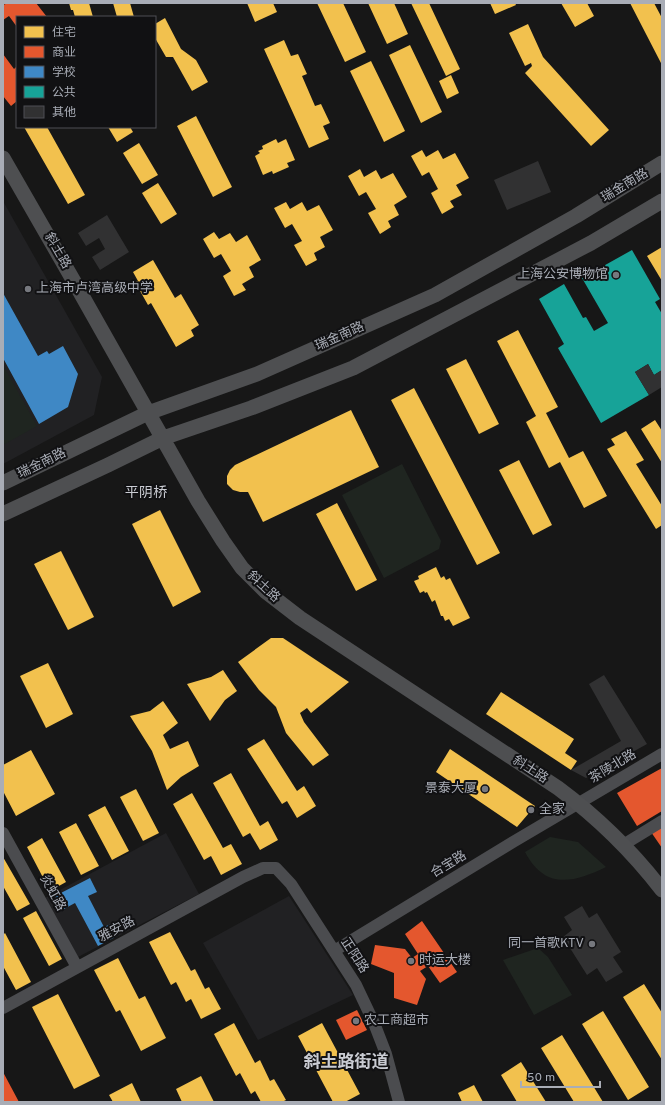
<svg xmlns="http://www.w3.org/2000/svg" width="665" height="1105" viewBox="0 0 665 1105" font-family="Overpass,'Noto Sans SC',sans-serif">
	<rect width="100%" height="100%" fill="#171717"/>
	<!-- built -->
	<path fill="#212123" d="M3 201 102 377 94 415 3 464Z
		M166 833 199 894 78 957 45 898Z
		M289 896 353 995 258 1040 203 943Z"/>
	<!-- green -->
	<path fill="#1f2520" d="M3 365 37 426 3 445Z
		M402 464 441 541 439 549 384 578 342 495Z
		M550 837 578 842 606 867C573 883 545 890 525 852Z
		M538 948 548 957 572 995 534 1015 503 960Z"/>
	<!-- homes -->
	<path fill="#f2c14e" d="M69 3H89L93 17H75L73 10H71Z
		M113 3H130L134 17H117Z
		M247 3H273L277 12 255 22Z
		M317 3H343L366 52 345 62Z
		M368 3H394L408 34 387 44Z
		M411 3H429L460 69 446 76Z
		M490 3H515L516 5 495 14Z
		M561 3H587L594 16 575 27Z
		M630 3H654L662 18V65Z
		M165 18 181 49 196 60 208 82 192 91 173 57H166L155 38V24Z
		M528 24 543 57 609 130 591 146 525 73 532 66 531 63 525 66 509 33Z
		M284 40 291 56 298 54 307 74 302 76 315 106 321 104 330 123 323 126 329 139 309 148 264 49Z
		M410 45 442 112 421 123 389 55Z
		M371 61 405 131 384 142 350 71Z
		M451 75 459 93 447 99 439 81Z
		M196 116 232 187 213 197 177 126Z
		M24 127H47L85 195 68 204Z
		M108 127H130L133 132 117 142Z
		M276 139 278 143 286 139 295 160 287 163 289 167 273 174 272 171 263 175 255 156 260 153 258 151 263 149 262 146Z
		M139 143 158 175 142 184 123 153Z
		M422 150 426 157 438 150 443 159 455 153 469 178 456 185 462 195 450 201 454 207 442 214 431 193 438 189 429 172 422 176 411 156Z
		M360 169 364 177 376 170 381 179 393 173 407 197 394 205 399 215 388 221 391 227 380 234 368 213 376 209 366 192 359 196 348 176Z
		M158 183 177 214 161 224 142 193Z
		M286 202 290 209 302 202 307 211 319 205 333 230 320 237 325 247 314 253 317 260 306 266 294 245 302 241 292 224 285 228 274 208Z
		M214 232 219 239 230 233 236 242 247 235 261 260 249 267 254 277 242 284 246 290 234 296 223 276 231 271 221 254 214 258 203 239Z
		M662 247V281L647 256Z
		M153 260 175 298 181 294 199 325 191 330 194 336 176 347 151 303 148 305 135 282 138 281 133 272Z
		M518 330 558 407 546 413 569 458 583 451 607 496 584 508 560 462 549 468 526 422 536 416 497 341Z
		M466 359 499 424 479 434 446 369Z
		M414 388 500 553 477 565 391 400Z
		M351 410 379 467 263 522 248 492H240L233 490 227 484V476L230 470 235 465Z
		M655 420 662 431V463L641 429Z
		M626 431 644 460 636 464 662 506V525L656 529 607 449 615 445 611 439Z
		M519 460 552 525 533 535 499 470Z
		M337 503 377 580 356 591 316 514Z
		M160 510 201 592 173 607 132 524Z
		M61 551 94 617 68 630 34 564Z
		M436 567 441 578 444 576 446 580 450 578 470 618 453 626 449 619 445 621 443 616H441L435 600 432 602 427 592 425 593 424 591 420 593 414 581 419 579 418 576Z
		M271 638H283L349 682 311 713 307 708 300 713 304 722 329 755 313 766 286 733 276 707 259 690 238 662Z
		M48 663 73 714 46 728 20 676Z
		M223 670 237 691 225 700 210 721 187 684 211 677Z
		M501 692 574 739 565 753 577 761 571 770 486 714Z
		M163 701 178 723 163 735 170 749 188 741 199 766 181 777 167 790 152 751 130 716 150 711Z
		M264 739 297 791 304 786 316 806 297 818 287 801 282 804 247 749Z
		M450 749 535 806 517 827 436 772Z
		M31 750 55 794 16 816 3 791V765Z
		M231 773 260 826 268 821 278 840 260 850 250 833 243 837 213 783Z
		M136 789 159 833 143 841 120 797Z
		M192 793 223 848 231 844 242 864 221 875 211 856 204 860 173 804Z
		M105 806 129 851 112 860 88 815Z
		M76 823 99 866 81 875 59 832Z
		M42 838 66 882 50 891 27 847Z
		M3 857 30 904 17 911 3 886Z
		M36 911 62 959 49 966 23 918Z
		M170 932 191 971 195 969 205 989 209 987 221 1009 201 1019 191 999 186 1002 176 982 171 985 149 942Z
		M5 933 31 982 16 990 3 966V935Z
		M118 958 139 999 145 996 166 1038 141 1051 120 1010 116 1012 94 970Z
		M644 984 662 1013V1060L623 997Z
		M58 994 100 1076 74 1089 32 1007Z
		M603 1011 649 1087 628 1100 582 1024Z
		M234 1023 255 1063 260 1060 270 1081 274 1079 286 1100 282 1102H261L255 1091 251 1094 240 1073 236 1076 214 1034Z
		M322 1023 360 1094 345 1102H333L298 1036Z
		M562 1035 603 1102H574L541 1048Z
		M521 1062 546 1102H517L501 1075Z
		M201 1076 214 1102H182L176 1089Z
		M132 1083 141 1102H113L109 1095Z
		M474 1085 483 1102H462L458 1093Z"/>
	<!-- shops -->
	<path fill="#e4572e" d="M8 3H36L47 17H17V27L9 16 3 20V5Z
		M3 54 14 69 17 66V101L11 106 3 96Z
		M662 768V811L637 826 617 793Z
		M662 825V848L651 832Z
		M422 921 457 972 440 983 428 966 420 971 426 979 417 1005 394 998V973L371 964 375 945 405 949 412 958 418 954 405 934Z
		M357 1010 367 1030 346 1040 336 1020Z
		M3 1072 19 1102H3Z"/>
	<!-- schools -->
	<path fill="#3f88c5" d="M3 293 38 356 47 351 49 354 63 346 78 374 68 407 39 424 3 358Z
		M90 878 97 892 88 896 104 927 111 924 117 936 98 946 75 903 62 910 55 896Z"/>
	<!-- public -->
	<path fill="#17a398" d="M632 250 660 299 655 302 662 314V370L654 375 648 364 635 372 649 395 601 423 558 348 564 344 539 299 564 284 583 318 586 317 594 331 608 323 582 278Z"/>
	<!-- building -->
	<path fill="#313132" d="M538 161 551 192 507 210 494 180Z
		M107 215 129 252 100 270 92 257 105 249 99 238 86 246 78 233Z
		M648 364 654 375 662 370V387L649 395 635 372Z
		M604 675 647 744 586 778 571 770 621 741 589 684Z
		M582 906 589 918 597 913 621 952 613 957 623 972 606 982 597 968 587 975 563 937 572 930 564 917Z"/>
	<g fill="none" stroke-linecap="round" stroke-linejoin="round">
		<!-- minor -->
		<path stroke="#4b4c4f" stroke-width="12" d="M3 833 77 967
			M623 845 662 821
			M334 951 513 842 662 754
			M3 1008 243 877 263 868H276L291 884 356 985 374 1023 386 1054 399 1102"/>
		<!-- major -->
		<path stroke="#4e4f51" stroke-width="15" d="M3 158 80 292 198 501 223 541 242 568 265 591 300 618 558 788C597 817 632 851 662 890
			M3 483 148 413 257 374 435 295 576 216 662 163
			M3 514 108 465 163 438 251 408 353 368 591 243 662 201"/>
	</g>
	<!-- markers -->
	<g fill="#76787e" stroke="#111113" stroke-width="1.5">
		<circle cx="616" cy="275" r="4"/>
		<circle cx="28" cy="289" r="4"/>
		<circle cx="485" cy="789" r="4"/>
		<circle cx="531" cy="810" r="4"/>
		<circle cx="592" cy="944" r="4"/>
		<circle cx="411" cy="961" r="4"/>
		<circle cx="356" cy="1021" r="4"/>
	</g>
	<g text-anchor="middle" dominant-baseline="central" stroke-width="4" stroke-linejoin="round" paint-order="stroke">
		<!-- street labels -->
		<g font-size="13" fill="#a9adb6" stroke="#111113">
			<text transform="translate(625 186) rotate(-31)">瑞金南路</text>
			<text transform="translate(57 251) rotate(60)">斜土路</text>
			<text transform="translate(340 337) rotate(-24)">瑞金南路</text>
			<text transform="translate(42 464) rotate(-26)">瑞金南路</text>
			<text transform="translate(263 587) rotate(43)">斜土路</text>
			<text transform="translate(613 767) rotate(-31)">茶陵北路</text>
			<text transform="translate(530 770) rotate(33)">斜土路</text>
			<text transform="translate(449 865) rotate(-31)">合宝路</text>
			<text transform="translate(52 893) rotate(61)">炎虹路</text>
			<text transform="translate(117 930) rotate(-28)">雅安路</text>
			<text transform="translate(354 956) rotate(57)">正阳路</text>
		</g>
		<!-- poi labels -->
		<g font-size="13" fill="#a9adb6" stroke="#111113" text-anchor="start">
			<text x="608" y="275" text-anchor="end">上海公安博物馆</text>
			<text x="36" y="289">上海市卢湾高级中学</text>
			<text x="477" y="789" text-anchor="end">景泰大厦</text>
			<text x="539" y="810">全家</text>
			<text x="584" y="944" text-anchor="end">同一首歌KTV</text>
			<text x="419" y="961">时运大楼</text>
			<text x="364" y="1021">农工商超市</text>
		</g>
		<!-- neighbourhood labels -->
		<g font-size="14" fill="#caccd3" stroke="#111113">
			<text x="146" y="493">平阴桥</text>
		</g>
		<!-- district labels -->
		<g font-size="17" font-weight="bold" fill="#caccd3" stroke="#111113">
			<text x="346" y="1063">斜土路街道</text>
		</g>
	</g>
	<!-- border -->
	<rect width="665" height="1105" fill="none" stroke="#a9adb6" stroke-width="8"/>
	<!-- legend -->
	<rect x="16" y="16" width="140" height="112" fill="#111113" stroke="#4e4f54"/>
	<rect x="24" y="26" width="20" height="12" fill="#f2c14e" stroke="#4e4f54"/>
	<text x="52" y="36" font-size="12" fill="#a9adb6">住宅</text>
	<rect x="24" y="46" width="20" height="12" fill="#e4572e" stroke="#4e4f54"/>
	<text x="52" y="56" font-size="12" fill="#a9adb6">商业</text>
	<rect x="24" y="66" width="20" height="12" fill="#3f88c5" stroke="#4e4f54"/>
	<text x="52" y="76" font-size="12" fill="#a9adb6">学校</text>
	<rect x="24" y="86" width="20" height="12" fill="#17a398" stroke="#4e4f54"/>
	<text x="52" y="96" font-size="12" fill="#a9adb6">公共</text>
	<rect x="24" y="106" width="20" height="12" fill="#313132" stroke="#4e4f54"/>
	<text x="52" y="116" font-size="12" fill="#a9adb6">其他</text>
	<!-- scale -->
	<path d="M521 1081v6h79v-6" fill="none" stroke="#a9adb6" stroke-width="2"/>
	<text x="527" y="1081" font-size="12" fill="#a9adb6" stroke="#111113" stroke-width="3" paint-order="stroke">50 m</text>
</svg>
